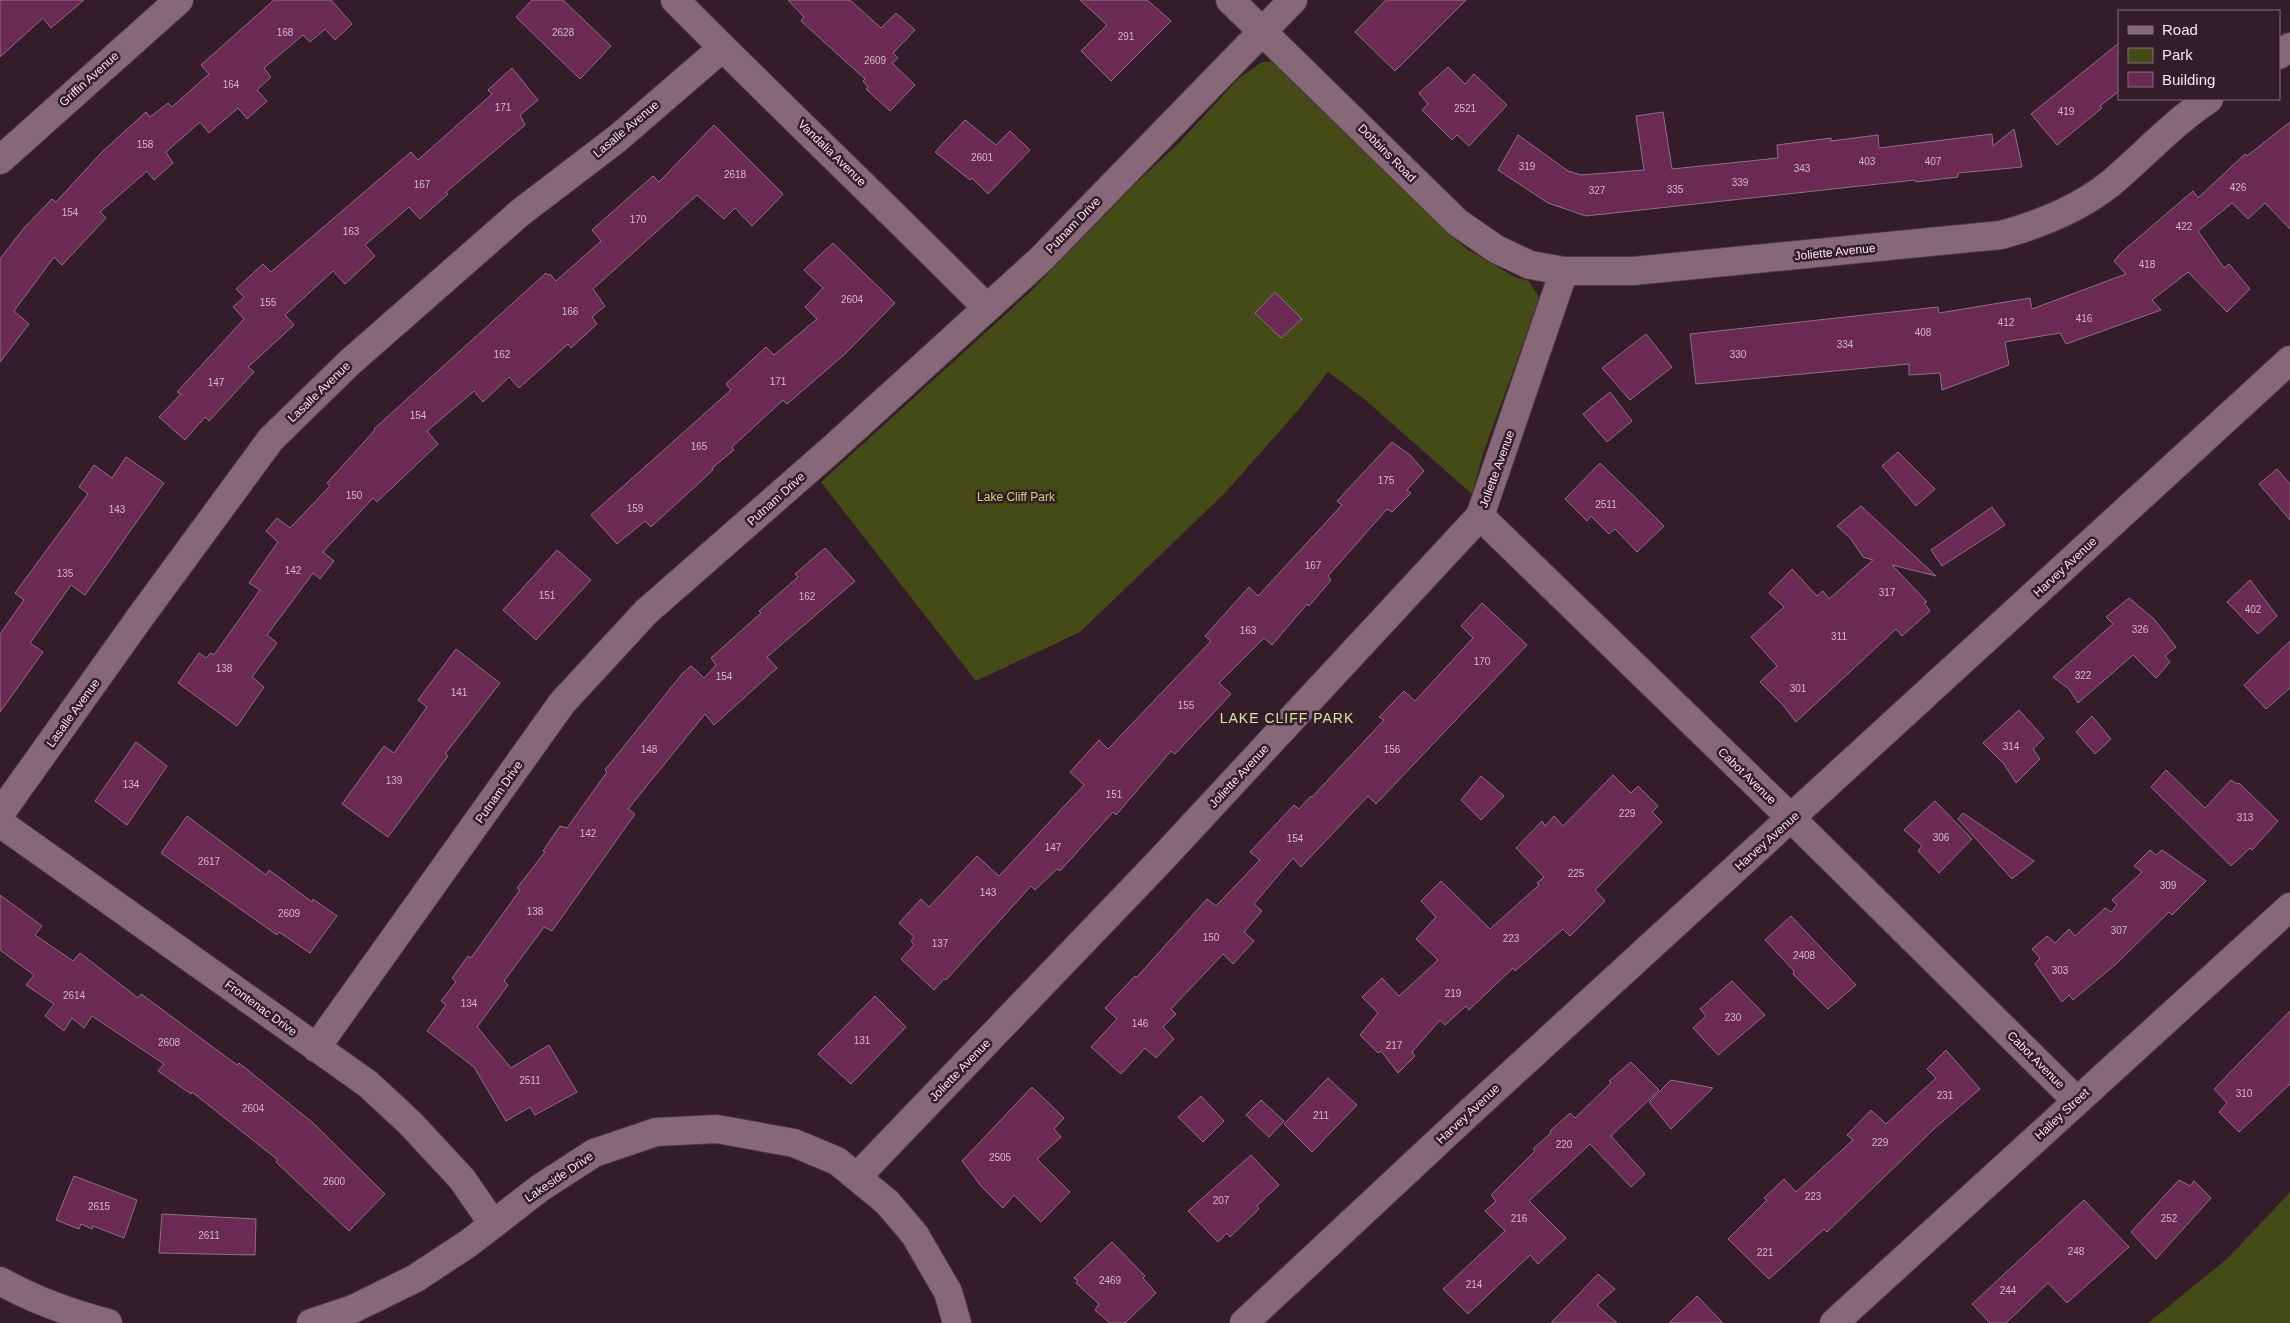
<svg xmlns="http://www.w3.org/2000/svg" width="2290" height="1323" viewBox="0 0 2290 1323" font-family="Helvetica,sans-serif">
	<rect width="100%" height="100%" fill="#351c2b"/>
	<!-- green -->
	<path fill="#444b16" d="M1262 62H1272L1278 67 1434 220 1467 249 1515 277 1529 281 1539 297 1536 308 1483 454 1472 494 1363 398 1328 372 1300 408 1225 493 1080 632 976 681 821 482 1030 292 1134 185 1179 143 1239 78Z
		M2290 1192V1323H2148L2227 1259Z"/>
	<!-- building -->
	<path fill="#6b2a53" stroke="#8f7081" d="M0 0H84L51 28 43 18 0 57Z
		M274 0H331L352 24 335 40 325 29 310 42 303 35 264 68 271 77 257 90 267 101 247 119 238 108 209 133 200 122 166 152 173 163 154 180 147 171 100 212 106 218 62 265 54 257 14 311 29 324 0 362V259L24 228 52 199 56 202 102 152 146 112 150 117 168 103 172 107 209 74 201 65Z
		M532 0H563L611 46 580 79 516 17Z
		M788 0H850L881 28 896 13 915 30 893 53 898 58 892 63 915 85 890 111 866 89 868 87 863 81 865 79 801 21 804 17Z
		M1080 0H1147L1171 21 1111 81 1081 51 1107 25Z
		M1386 0H1466L1395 71 1355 32Z
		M2119 43V91L2100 106 2102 108 2057 145 2031 114Z
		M1448 67 1465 84 1474 74 1507 105 1469 146 1457 135 1452 140 1422 110 1428 104 1419 93Z
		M512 68 538 100 520 115 525 125 446 192 448 194 420 219 409 207 365 245 375 256 345 284 333 271 285 315 294 325 248 367 254 372 209 421 205 417 185 440 159 417 181 394 177 392 244 319 233 307 244 297 236 289 263 264 271 272 411 152 418 160 492 94 488 90Z
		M1663 112 1672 169 1778 158 1777 145 1831 138V141L1878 135 1879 148 1992 134 1993 146 2014 129 2022 167 1958 173V177L1916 182 1915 180 1586 216 1548 203 1498 170 1518 135 1568 171 1581 175 1644 170 1636 116Z
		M965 120 996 145 1010 131 1030 150 988 194 972 178 970 180 935 152Z
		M2290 122V229L2265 203 2248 219 2232 203 2198 231 2224 268 2229 264 2250 289 2227 312 2188 272 2152 300 2161 310 2066 344 2060 333 2005 342 2009 365 1942 390 1940 373 1909 375V364L1696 384 1690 334 1938 307 1939 313 2030 298 2032 309 2126 274 2114 261 2123 251 2193 191 2198 198 2245 154 2247 156Z
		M714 125 783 194 769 209 752 226 735 208 724 219 697 195 593 289 605 306 592 317 597 324 571 348 568 344 519 388 509 377 483 402 474 391 427 431 438 444 377 502 373 498 323 552 334 561 320 579 313 573 267 635 277 643 252 677 264 687 237 726 178 683 199 653 206 658 211 653 214 655 260 590 249 583 278 542 266 531 277 518 290 528 330 486 327 483 375 430 374 429 546 273 548 275 550 274 556 281 601 241 592 230 653 176 659 182Z
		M833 243 895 303 846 353 787 404 783 400 732 447 734 450 712 468 713 470 651 527 645 521 617 544 591 515 731 390 726 384 766 347 774 355 817 319 805 307 823 288 804 270Z
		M1275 292 1302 319 1281 338 1255 313Z
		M1646 334 1672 367 1630 400 1602 368Z
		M1610 392 1632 421 1607 442 1583 414Z
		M1392 442 1410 455 1424 471 1407 490 1411 493 1392 512 1387 509 1328 576 1331 580 1309 606 1307 604 1272 645 1264 638 1219 683 1231 694 1175 754 1171 751 1116 815 1113 812 1060 871 1057 869 1035 890 1031 886 946 980 944 979 934 990 901 959 914 945 911 941 914 937 899 923 921 899 929 907 977 856 999 876 1084 785 1070 772 1099 740 1108 749 1211 641 1205 636 1249 587 1258 596 1342 505 1337 501Z
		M1898 452 1935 489 1916 506 1882 466Z
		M126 457 164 483 85 595 71 585 30 643 43 652 0 712V634L24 600 15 593 88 494 79 487 94 465 112 478Z
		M1600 463 1664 526 1637 552 1615 529 1609 534 1591 516 1587 521 1565 499Z
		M2277 469 2290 484V520L2259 484Z
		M1861 506 1936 576 1892 565 1927 602 1924 603 1930 611 1902 636 1896 629 1796 722 1783 705 1760 682 1777 666 1751 637 1784 607 1769 593 1792 569 1817 596 1823 591 1829 599 1873 560 1863 557 1851 539 1837 526Z
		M1992 507 2005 525 1942 566 1931 550Z
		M825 548 855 581 767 657 777 668 714 725 705 714 628 809 635 814 552 931 544 927 504 981 508 985 477 1027 511 1068 549 1045 577 1092 535 1115 530 1107 506 1121 474 1067 427 1031 446 1005 441 1001 456 982 452 978 468 956 471 958 520 890 517 888 545 852 543 851 560 826 567 828 607 772 605 770 682 674 691 666 704 678 716 665 711 658 761 613 759 611 798 577 795 574Z
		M557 550 591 580 536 640 503 610Z
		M2250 580 2277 616 2258 634 2227 602Z
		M2129 598 2154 619 2176 647 2165 656 2170 662 2156 678 2133 655 2078 703 2069 689 2053 677 2113 624 2106 617Z
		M1482 603 1527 645 1376 804 1368 796 1301 867 1293 858 1254 904 1262 911 1244 932 1254 941 1233 964 1223 954 1171 1009 1176 1014 1163 1027 1174 1039 1156 1058 1145 1048 1121 1074 1091 1047 1117 1019 1105 1008 1135 976 1137 977 1207 899 1216 906 1260 860 1250 852 1294 805 1299 809 1311 796 1312 797 1384 720 1379 717 1404 691 1415 701 1473 638 1461 626Z
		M2290 641V688L2266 709 2244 685Z
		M456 649 500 683 445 754 448 756 388 837 342 804 384 746 394 753 427 707 418 700Z
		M2019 710 2044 738 2033 749 2040 759 2016 783 2004 764 1983 743Z
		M2092 716 2111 739 2095 754 2076 732Z
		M136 742 167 766 127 825 95 801Z
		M2166 770 2205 808 2231 780 2237 784 2239 783 2278 821 2252 850 2250 848 2231 866 2151 787Z
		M1613 775 1631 793 1638 786 1658 806 1652 812 1662 822 1595 890 1605 901 1570 936 1563 929 1515 971 1513 968 1469 1010 1466 1006 1445 1025 1440 1020 1412 1052 1415 1056 1398 1073 1381 1051 1378 1053 1360 1035 1378 1013 1362 997 1382 978 1399 996 1438 960 1416 939 1436 917 1421 901 1441 881 1490 929 1539 885 1537 883 1544 877 1516 848 1542 821 1545 826 1554 816 1563 826Z
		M1481 776 1504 796 1481 820 1461 800Z
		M1935 801 1972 839 1939 873 1918 851 1922 846 1904 830Z
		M1963 813 2034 861 2012 879 1958 819Z
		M187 816 266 875 269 870 312 902 313 899 337 916 310 953 279 932 277 935 161 853Z
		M2150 850 2156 855 2162 850 2206 881 2172 915 2169 912 2116 964 2073 1000 2069 995 2062 1002 2035 964 2040 958 2032 949 2047 936 2055 943 2069 929 2075 936 2105 908 2111 912 2117 905 2112 900 2142 872 2134 866Z
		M0 895 42 926 35 935 73 961 80 953 138 998 141 994 237 1065 239 1063 313 1123 385 1194 349 1231 276 1162 278 1160 192 1092 191 1094 158 1071 164 1064 92 1016 84 1028 72 1018 64 1031 45 1016 54 1004 26 985 34 975 0 950Z
		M1791 916 1856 985 1828 1009 1793 974 1794 971 1765 940Z
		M1732 981 1765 1015 1718 1055 1693 1028 1706 1016 1700 1009Z
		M875 996 906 1027 851 1084 818 1054Z
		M2290 1011V1084L2239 1132 2219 1112 2227 1103 2214 1089Z
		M1946 1050 1980 1089 1935 1128 1827 1232 1824 1229 1769 1279 1728 1239 1767 1200 1764 1198 1784 1179 1796 1192 1853 1140 1847 1135 1871 1110 1886 1124 1936 1078 1927 1069Z
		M1631 1062 1659 1090 1611 1136 1645 1174 1631 1187 1590 1144 1529 1201 1566 1238 1538 1264 1530 1255 1468 1314 1443 1289 1505 1231 1485 1211 1496 1201 1491 1195 1535 1151 1533 1149 1551 1133 1550 1131 1570 1113 1575 1118 1611 1083 1609 1081Z
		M1328 1078 1357 1105 1312 1152 1284 1124Z
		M1671 1080 1713 1088 1671 1129 1649 1102Z
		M1032 1087 1064 1118 1054 1129 1061 1137 1037 1159 1070 1192 1041 1222 1014 1195 1003 1208 981 1186 962 1161Z
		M1201 1096 1224 1121 1203 1142 1178 1117Z
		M1261 1100 1284 1121 1269 1137 1246 1115Z
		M1251 1155 1279 1185 1257 1206 1259 1209 1230 1237 1227 1233 1218 1242 1188 1211Z
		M74 1176 137 1200 124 1238 93 1226 92 1229 81 1224 79 1229 56 1220Z
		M2179 1180 2190 1186 2194 1181 2211 1198 2156 1259 2131 1232Z
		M2084 1200 2129 1247 2067 1303 2048 1283 2006 1323H1990L1972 1304Z
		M162 1214 256 1219 255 1255 159 1253Z
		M1112 1242 1145 1276 1143 1278 1156 1293 1125 1323H1110L1095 1310 1099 1304 1076 1283 1078 1281 1074 1278Z
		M1598 1274 1615 1289 1597 1305 1617 1323H1551Z
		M1697 1296 1723 1323H1669Z"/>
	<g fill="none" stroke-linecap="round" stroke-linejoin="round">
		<defs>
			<path id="minor" d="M675 0C778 104 884 204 987 308
				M1230 0 1457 222 1496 249 1530 265 1564 271
				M2279 55 2290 47
				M0 160 179 0
				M1480 516 1791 818 2077 1101
				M0 814 141 616 271 439 349 363 521 212 618 138 721 49
				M0 823 368 1084 410 1123 462 1179 493 1224
				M316 1048 562 703 646 612 832 449 1041 259 1293 0
				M857 1177 1159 862 1480 516 1564 271H1633L2001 235C2041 224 2079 209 2111 183 2144 155 2173 123 2209 99
				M0 1281C34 1300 70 1313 108 1323
				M311 1323 353 1309 416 1278 469 1243 540 1188 594 1153 656 1132 717 1129 794 1143 837 1161 887 1202 915 1235 948 1292 957 1323
				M1244 1323 1471 1111 2290 360
				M1834 1323 2290 907"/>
		</defs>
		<!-- minor casing -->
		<use href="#minor" stroke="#4c3743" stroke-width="30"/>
		<!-- minor -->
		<use href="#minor" stroke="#876879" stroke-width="28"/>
	</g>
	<g text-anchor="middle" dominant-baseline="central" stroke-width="5" stroke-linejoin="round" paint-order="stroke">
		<!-- number labels -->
		<g font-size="10" fill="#d5b7c8">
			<text x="285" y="32">168</text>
			<text x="563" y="32">2628</text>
			<text x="1126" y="36">291</text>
			<text x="875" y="60">2609</text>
			<text x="231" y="84">164</text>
			<text x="503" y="107">171</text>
			<text x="1465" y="108">2521</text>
			<text x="2066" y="111">419</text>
			<text x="145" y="144">158</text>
			<text x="982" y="157">2601</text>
			<text x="1867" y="161">403</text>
			<text x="1933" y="161">407</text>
			<text x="1527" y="166">319</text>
			<text x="1802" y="168">343</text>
			<text x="735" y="174">2618</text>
			<text x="1740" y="182">339</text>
			<text x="422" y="184">167</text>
			<text x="2238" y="187">426</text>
			<text x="1675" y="189">335</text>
			<text x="1597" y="190">327</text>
			<text x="70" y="212">154</text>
			<text x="638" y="219">170</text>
			<text x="2184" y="226">422</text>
			<text x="351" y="231">163</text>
			<text x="2147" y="264">418</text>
			<text x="852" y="299">2604</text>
			<text x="268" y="302">155</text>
			<text x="570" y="311">166</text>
			<text x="2084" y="318">416</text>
			<text x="2006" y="322">412</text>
			<text x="1923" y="332">408</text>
			<text x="1845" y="344">334</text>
			<text x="502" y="354">162</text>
			<text x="1738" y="354">330</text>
			<text x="778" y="381">171</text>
			<text x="216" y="382">147</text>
			<text x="418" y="415">154</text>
			<text x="699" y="446">165</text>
			<text x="1386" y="480">175</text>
			<text x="354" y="495">150</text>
			<text x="1606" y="504">2511</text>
			<text x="635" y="508">159</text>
			<text x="117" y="509">143</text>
			<text x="1313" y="565">167</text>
			<text x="293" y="570">142</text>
			<text x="65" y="573">135</text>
			<text x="1887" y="592">317</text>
			<text x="547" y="595">151</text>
			<text x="807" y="596">162</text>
			<text x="2253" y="609">402</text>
			<text x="2140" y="629">326</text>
			<text x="1248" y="630">163</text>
			<text x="1839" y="636">311</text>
			<text x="1482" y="661">170</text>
			<text x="224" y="668">138</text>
			<text x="2083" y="675">322</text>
			<text x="724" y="676">154</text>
			<text x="1798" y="688">301</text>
			<text x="459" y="692">141</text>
			<text x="1186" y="705">155</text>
			<text x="2011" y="746">314</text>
			<text x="649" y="749">148</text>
			<text x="1392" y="749">156</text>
			<text x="394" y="780">139</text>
			<text x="131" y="784">134</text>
			<text x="1114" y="794">151</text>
			<text x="1627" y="813">229</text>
			<text x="2245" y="817">313</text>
			<text x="588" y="833">142</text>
			<text x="1941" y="837">306</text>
			<text x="1295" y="838">154</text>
			<text x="1053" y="847">147</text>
			<text x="209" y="861">2617</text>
			<text x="1576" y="873">225</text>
			<text x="2168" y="885">309</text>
			<text x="988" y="892">143</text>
			<text x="535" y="911">138</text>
			<text x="289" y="913">2609</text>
			<text x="2119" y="930">307</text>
			<text x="1211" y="937">150</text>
			<text x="1511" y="938">223</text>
			<text x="940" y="943">137</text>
			<text x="1804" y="955">2408</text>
			<text x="2060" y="970">303</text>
			<text x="1453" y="993">219</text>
			<text x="74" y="995">2614</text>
			<text x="469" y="1003">134</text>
			<text x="1733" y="1017">230</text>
			<text x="1140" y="1023">146</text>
			<text x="862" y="1040">131</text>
			<text x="169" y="1042">2608</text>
			<text x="1394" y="1045">217</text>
			<text x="530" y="1080">2511</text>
			<text x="2244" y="1093">310</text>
			<text x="1945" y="1095">231</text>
			<text x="253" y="1108">2604</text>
			<text x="1321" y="1115">211</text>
			<text x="1880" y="1142">229</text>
			<text x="1564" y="1144">220</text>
			<text x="1000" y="1157">2505</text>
			<text x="334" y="1181">2600</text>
			<text x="1813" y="1196">223</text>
			<text x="1221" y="1200">207</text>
			<text x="99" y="1206">2615</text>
			<text x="1519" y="1218">216</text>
			<text x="2169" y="1218">252</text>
			<text x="209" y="1235">2611</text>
			<text x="2076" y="1251">248</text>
			<text x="1765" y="1252">221</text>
			<text x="1110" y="1280">2469</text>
			<text x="1474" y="1284">214</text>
			<text x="2008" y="1290">244</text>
		</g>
		<!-- street labels -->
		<g font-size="12" fill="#f8e6ef" stroke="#351c2b">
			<text transform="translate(89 79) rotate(-42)">Griffin Avenue</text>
			<text transform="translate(626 129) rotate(-40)">Lasalle Avenue</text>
			<text transform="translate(832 153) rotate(44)">Vandalia Avenue</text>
			<text transform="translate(1387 153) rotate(45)">Dobbins Road</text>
			<text transform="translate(1073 225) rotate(-46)">Putnam Drive</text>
			<text transform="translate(1835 252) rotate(-6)">Joliette Avenue</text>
			<text transform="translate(319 392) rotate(-44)">Lasalle Avenue</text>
			<text transform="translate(1497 469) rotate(-70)">Joliette Avenue</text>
			<text transform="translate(776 499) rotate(-42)">Putnam Drive</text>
			<text transform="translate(2065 567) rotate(-43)">Harvey Avenue</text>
			<text transform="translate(73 713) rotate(-54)">Lasalle Avenue</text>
			<text transform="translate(1239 776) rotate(-47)">Joliette Avenue</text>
			<text transform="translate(1747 776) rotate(44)">Cabot Avenue</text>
			<text transform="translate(499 792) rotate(-55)">Putnam Drive</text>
			<text transform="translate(1767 841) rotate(-42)">Harvey Avenue</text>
			<text transform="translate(261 1008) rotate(36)">Frontenac Drive</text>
			<text transform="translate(2036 1060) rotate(45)">Cabot Avenue</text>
			<text transform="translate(960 1070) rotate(-46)">Joliette Avenue</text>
			<text transform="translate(1468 1114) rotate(-43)">Harvey Avenue</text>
			<text transform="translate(2062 1114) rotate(-43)">Halley Street</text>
			<text transform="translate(559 1177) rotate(-34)">Lakeside Drive</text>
		</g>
		<!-- park labels -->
		<g font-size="12" fill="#c8d86a" stroke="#351c2b">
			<text x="1016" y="497">Lake Cliff Park</text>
		</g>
		<!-- neighbourhood labels -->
		<g font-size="14" letter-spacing="1" fill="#d9e699" stroke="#351c2b">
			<text x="1287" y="718">LAKE CLIFF PARK</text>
		</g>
	</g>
	<!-- legend -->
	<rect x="2118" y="10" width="162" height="90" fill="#351c2b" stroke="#836d79"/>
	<rect x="2128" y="26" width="25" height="8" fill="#876879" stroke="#836d79"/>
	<text x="2162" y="35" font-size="15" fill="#f8e6ef">Road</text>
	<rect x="2128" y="48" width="25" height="15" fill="#444b16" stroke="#836d79"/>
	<text x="2162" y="60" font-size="15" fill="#f8e6ef">Park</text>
	<rect x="2128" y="72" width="25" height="15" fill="#6b2a53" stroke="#836d79"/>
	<text x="2162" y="85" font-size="15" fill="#f8e6ef">Building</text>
</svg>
